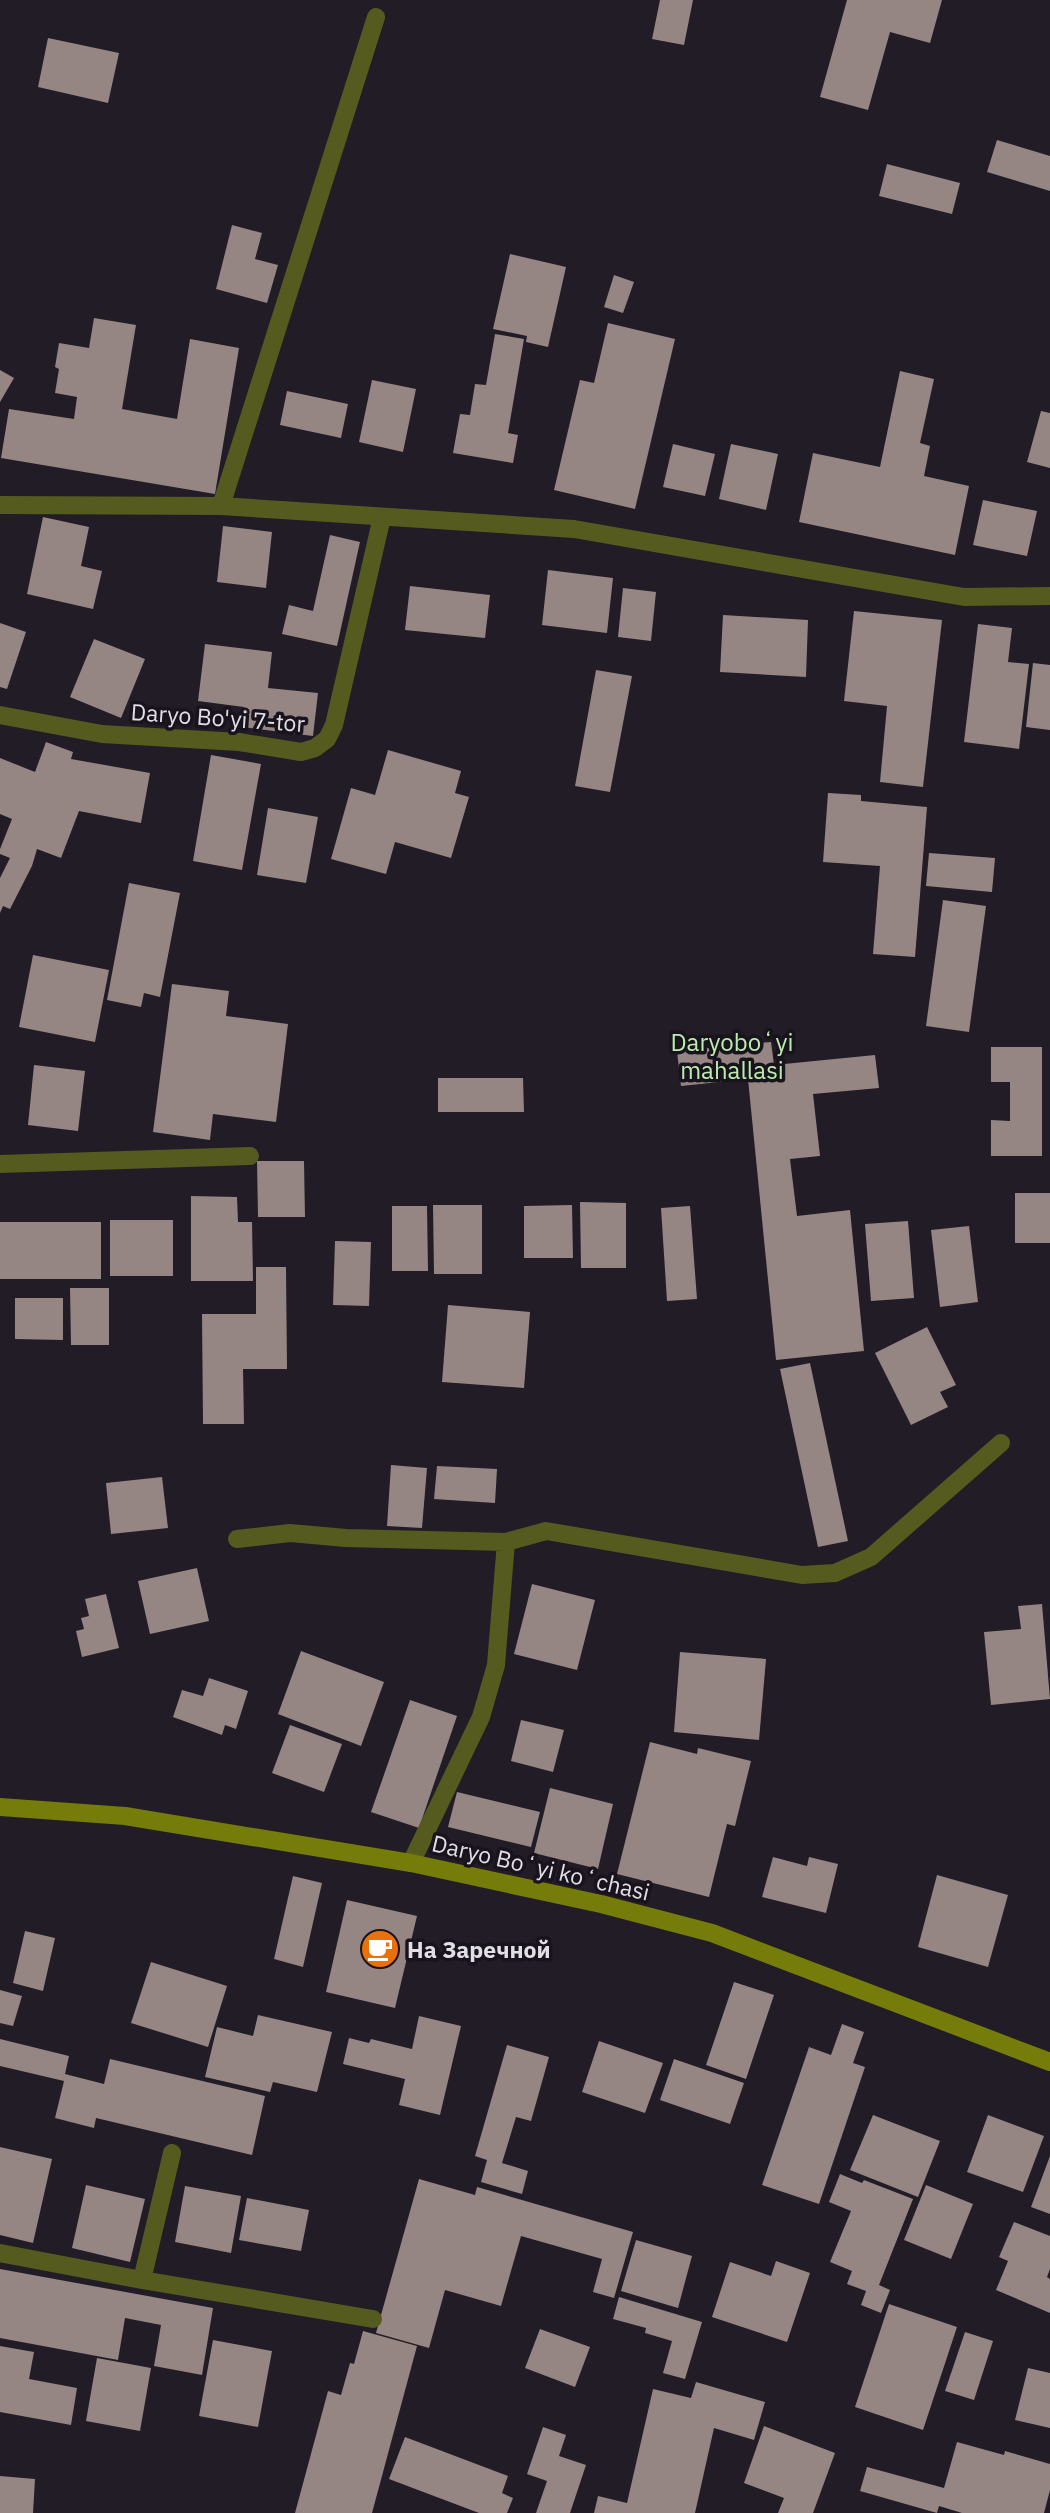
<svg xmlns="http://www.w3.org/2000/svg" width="1050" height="2513" viewBox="0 0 1050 2513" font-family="'IBM Plex Sans',sans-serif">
	<rect width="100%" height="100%" fill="#211c26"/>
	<!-- building -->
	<path fill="#958683" d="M660 0H693L684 45 652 39Z
		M847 0H942L930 43 890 32 868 110 820 97Z
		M48 38 119 53 108 103 38 87Z
		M997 140 1050 156V191L987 172Z
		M887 164 960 183 952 214 879 196Z
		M232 225 262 233 255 259 278 265 267 303 216 289Z
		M510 254 566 267 548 347 526 342 527 336 493 329Z
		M614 275 634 282 623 313 604 307Z
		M94 318 136 325 122 409 177 419 190 339 239 348 215 494 1 458 9 409 74 419 77 397 55 393 59 369 55 367 59 343 89 348Z
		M608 323 675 339 635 509 554 490 580 380 594 383Z
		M495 334 524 339 508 433 518 435 513 463 453 453 460 414 470 415 475 384 486 385Z
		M0 370 14 378 0 402Z
		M900 371 934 379 920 443 930 446 924 476 969 486 955 555 799 522 813 453 880 467Z
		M372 380 416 389 403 452 359 442Z
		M287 391 348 404 341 438 280 425Z
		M1041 411 1050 413V468L1027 462Z
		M673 444 715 454 705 496 663 487Z
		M731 444 778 454 766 510 719 499Z
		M983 500 1037 511 1027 556 973 545Z
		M43 517 89 527 81 566 102 571 93 609 27 594Z
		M223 526 272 532 266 588 217 582Z
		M330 535 360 542 337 646 282 634 289 605 313 611Z
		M548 570 613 578 607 633 542 625Z
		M410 586 490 595 485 638 405 630Z
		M623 588 656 592 651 641 618 637Z
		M854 611 942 620 923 787 880 782 887 706 844 701Z
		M723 615 808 620 806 677 720 672Z
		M0 623 26 632 7 689 0 687Z
		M978 624 1012 628 1008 662 1029 664 1019 749 964 742Z
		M94 639 145 659 121 718 70 697Z
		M205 644 272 652 268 688 318 693 313 736 242 727 244 707 198 701Z
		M1033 663 1050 665V730L1026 727Z
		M596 670 632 676 610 792 575 786Z
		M46 742 73 752 71 759 150 773 141 823 79 811 61 858 37 849 32 866 10 909 3 906 0 913V878L10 858 0 854V849L12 819 0 814V758L35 772Z
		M388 750 461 771 455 793 469 797 451 858 395 842 386 874 331 859 351 788 375 795Z
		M211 755 261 764 242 870 193 861Z
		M828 793 861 795V801L927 807 915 957 873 954 880 866 823 862Z
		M268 808 318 817 306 883 257 875Z
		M929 853 995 858 992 892 926 886Z
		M129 883 180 893 160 997 144 993 141 1007 107 1000Z
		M943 900 986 906 969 1032 926 1026Z
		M33 955 109 970 95 1042 19 1027Z
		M172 984 229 991 226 1016 288 1024 276 1122 213 1114 210 1140 153 1132Z
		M771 1042 774 1065 875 1055 879 1088 813 1094 820 1156 790 1159 797 1216 850 1210 864 1351 776 1360 748 1079 681 1086 677 1051Z
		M991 1047H1042V1156H991V1120L1010 1121V1082H991Z
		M34 1065 85 1071 78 1131 28 1125Z
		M438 1078H523L524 1112H438Z
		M257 1161H304L305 1217H258Z
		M1015 1193H1050V1243H1015Z
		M191 1196 237 1197 238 1222H252L253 1281H191Z
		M580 1202 626 1203V1268H581Z
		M433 1205H482V1274H434Z
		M572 1205 573 1258H524V1206Z
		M392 1206H427L428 1271H392Z
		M690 1206 697 1299 667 1301 661 1208Z
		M110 1220H173V1276H110Z
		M908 1221 914 1298 871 1301 865 1224Z
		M0 1222H101V1279H0Z
		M969 1226 978 1302 940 1307 931 1230Z
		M335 1241 371 1242 369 1306 333 1305Z
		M256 1267H286L287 1369H243L244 1424H203L202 1314H256Z
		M70 1288H109V1345H71Z
		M15 1298H63V1340L15 1339Z
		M448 1305 530 1312 524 1388 442 1382Z
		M927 1327 956 1385 940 1392 948 1407 911 1425 875 1353Z
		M810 1363 848 1541 818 1547 780 1369Z
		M391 1465 427 1468 422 1528 387 1526Z
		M437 1466 497 1469 495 1503 434 1499Z
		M162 1477 168 1528 111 1534 106 1483Z
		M197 1568 209 1621 150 1634 138 1581Z
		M532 1584 595 1600 577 1670 514 1654Z
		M106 1594 119 1648 82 1657 76 1631 84 1629 81 1618 89 1616 85 1599Z
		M1042 1604 1050 1699 991 1705 984 1632 1021 1629 1018 1606Z
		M301 1651 384 1682 361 1746 278 1714Z
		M680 1652 766 1659 759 1740 674 1732Z
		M209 1678 248 1691 236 1729 225 1725 222 1735 173 1717 182 1690 203 1696Z
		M410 1700 457 1716 419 1828 371 1812Z
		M521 1720 564 1730 553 1772 511 1761Z
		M290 1725 342 1744 324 1792 272 1773Z
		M650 1742 697 1754 698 1748 751 1761 735 1826 727 1824 709 1897 617 1874Z
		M550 1788 613 1804 598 1869 534 1853Z
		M457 1792 540 1812 531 1847 448 1827Z
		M773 1857 807 1866 809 1857 838 1864 826 1913 762 1897Z
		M937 1875 1008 1895 988 1967 918 1947Z
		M293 1876 322 1883 303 1967 274 1959Z
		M347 1900 417 1916 395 2008 326 1992Z
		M25 1931 55 1938 43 1991 13 1983Z
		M151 1962 227 1986 208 2047 131 2023Z
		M734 1982 774 1995 746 2079 706 2065Z
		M0 1990 22 1996 13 2026 0 2023Z
		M258 2015 332 2032 317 2092 273 2082 270 2092 205 2077 217 2027 253 2036Z
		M419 2016 461 2026 440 2115 399 2105 405 2079 343 2064 349 2038 369 2043 371 2039 412 2049Z
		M842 2024 864 2032 853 2063 865 2067 819 2204 762 2185 809 2047 831 2055Z
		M0 2039 69 2056 65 2074 104 2084 110 2059 265 2096 252 2155 96 2118 94 2128 55 2118 64 2081 0 2066Z
		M599 2041 663 2063 645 2113 582 2092Z
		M507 2045 549 2057 531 2121 516 2117 502 2163 528 2171 522 2194 481 2182 487 2160 475 2156Z
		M674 2059 744 2083 730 2124 660 2100Z
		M873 2115 940 2141 918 2197 850 2170Z
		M988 2115 1044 2136 1023 2192 967 2172Z
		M0 2147 52 2159 33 2243 0 2235Z
		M1050 2156V2214L1031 2207Z
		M840 2174 862 2183 864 2180 913 2199 879 2285 890 2290 881 2313 861 2305 866 2291 847 2284 852 2271 830 2262 851 2211 829 2202Z
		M419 2179 475 2195 477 2187 633 2232 614 2298 593 2292 602 2259 521 2236 501 2306 445 2290 429 2348 376 2333Z
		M86 2185 145 2199 130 2262 72 2248Z
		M926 2185 973 2204 951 2259 904 2240Z
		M185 2186 241 2196 231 2253 175 2242Z
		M247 2198 309 2210 301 2251 239 2240Z
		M1014 2222 1050 2236V2269L1047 2277 1050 2279V2313L996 2290 1008 2261 999 2257Z
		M636 2240 692 2256 678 2308 621 2291Z
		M776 2261 810 2273 787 2342 712 2317 730 2262 771 2276Z
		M0 2269 213 2308 202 2375 154 2366 161 2325 125 2318 118 2360 0 2338Z
		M619 2297 702 2322 685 2379 663 2373 672 2341 645 2333 646 2328 613 2319Z
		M889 2304 957 2327 923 2430 855 2407Z
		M540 2329 590 2347 575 2387 525 2368Z
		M363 2331 417 2346 372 2513H295L328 2391 341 2395 350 2363 354 2364Z
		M965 2332 993 2341 974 2400 945 2391Z
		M213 2340 272 2351 258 2427 199 2416Z
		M0 2346 34 2352 29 2379 77 2388 71 2425 0 2412Z
		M97 2358 151 2368 140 2431 86 2421Z
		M1028 2368 1050 2373V2428L1015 2420Z
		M696 2382 765 2402 754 2440 714 2428 695 2513H594L598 2496 627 2503 653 2389 691 2398Z
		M764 2426 835 2453 813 2513H778L784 2498 744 2483Z
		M543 2427 566 2435 559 2456 586 2465 570 2513H536L547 2481 527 2474Z
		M405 2437 508 2476 502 2493 513 2498 507 2513H479L389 2479Z
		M957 2442 1004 2455 1005 2451 1050 2464V2490L1044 2513H962L939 2506 937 2513 860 2491 867 2467 944 2488Z
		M0 2476 35 2479 33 2513H0Z"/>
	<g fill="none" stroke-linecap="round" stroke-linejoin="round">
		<!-- lane -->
		<path stroke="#555b1f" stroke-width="18" d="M221 506 376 17
			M0 715 102 734 239 742 301 752 315 748 327 739 334 725 382 517
			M0 1164 250 1156
			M0 2253 142 2280 373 2319
			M142 2280 172 2153"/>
		<!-- street -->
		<path stroke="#555b1f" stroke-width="18" d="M0 505 221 506 574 529 964 597 1050 596
			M237 1539 290 1533 346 1538 506 1542 546 1531 802 1575 835 1573 871 1557 1001 1443
			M411 1863 481 1717 496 1665 506 1542"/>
		<!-- secondary -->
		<path stroke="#757c09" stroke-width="18" d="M0 1807 125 1816 411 1863 601 1904 712 1933 1050 2062"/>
	</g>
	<!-- icons -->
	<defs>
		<symbol id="cafe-disc" viewBox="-11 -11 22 22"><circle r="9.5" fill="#e8710a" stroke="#18131c"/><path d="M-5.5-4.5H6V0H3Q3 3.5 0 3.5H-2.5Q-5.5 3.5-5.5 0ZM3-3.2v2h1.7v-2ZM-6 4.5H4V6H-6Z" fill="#fff"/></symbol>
	</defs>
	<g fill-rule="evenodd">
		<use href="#cafe-disc" x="358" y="1927" width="44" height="44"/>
	</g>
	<g text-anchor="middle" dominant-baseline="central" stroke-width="7" stroke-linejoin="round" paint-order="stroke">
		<!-- street labels -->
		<g font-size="23" fill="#e1dee5" stroke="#18131c">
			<text transform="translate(218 717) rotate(4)">Daryo Bo'yi 7-tor</text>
			<text transform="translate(541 1867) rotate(13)">Daryo Boʻyi koʻchasi</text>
		</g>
		<!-- poi labels -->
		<g font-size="23" font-weight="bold" fill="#e1dee5" stroke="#18131c" text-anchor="start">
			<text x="407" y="1949">На Заречной</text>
		</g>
		<!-- neighbourhood labels -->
		<g font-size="24" fill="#baecac" stroke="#18131c">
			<text x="732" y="1042">Daryoboʻyi<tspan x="732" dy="28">mahallasi</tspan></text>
		</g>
	</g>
</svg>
